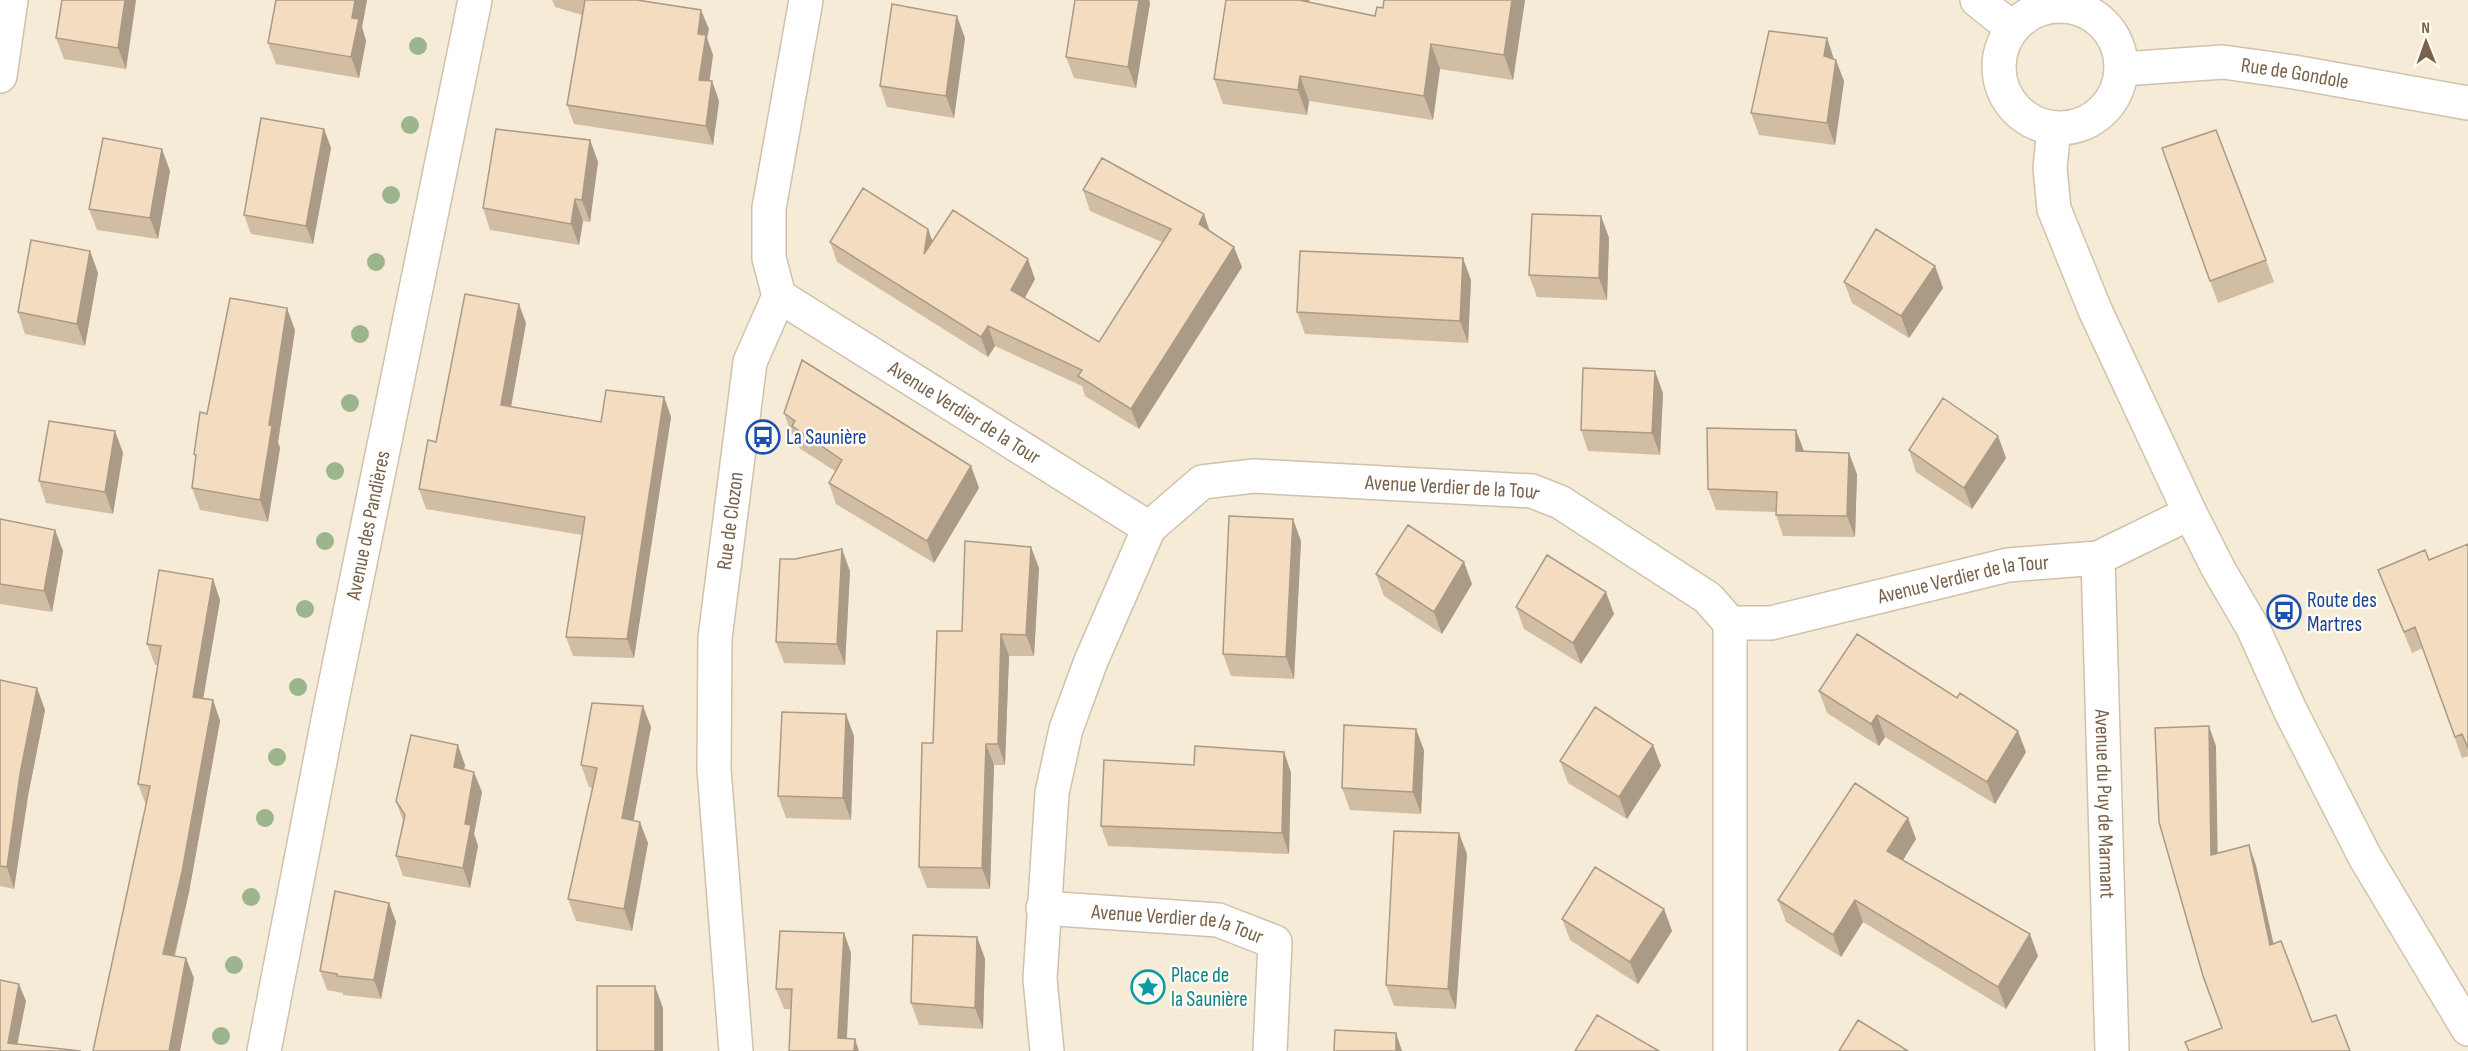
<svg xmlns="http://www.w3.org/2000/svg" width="2468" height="1051" viewBox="0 0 2468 1051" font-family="'Sofia Sans Condensed',sans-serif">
	<rect width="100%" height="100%" fill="#fdf8e9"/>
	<!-- residential -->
	<path fill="#f5ebd7" d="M0 0H2468V1051H0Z"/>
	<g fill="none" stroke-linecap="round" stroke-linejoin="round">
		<defs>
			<g id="minor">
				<path id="s1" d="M2122 69 2223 62 2294 72 2468 103"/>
				<path d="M0 76 11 0"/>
				<path id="s2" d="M779 296 1149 528 1202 482 1254 476 1532 491 1560 502 1708 598 1730 623H1771L2008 565 2098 558 2190 513"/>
				<path id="s3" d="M2098 558 2112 1051"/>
				<path id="s4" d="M1043 908 1218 920 1275 942 1270 1051"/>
				<path id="s5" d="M264 1051 330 710 475 0"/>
				<path id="s6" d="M736 1051 714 769 715 638 750 362 779 296 769 258V208L806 0"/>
				<path d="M1047 1051 1040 979 1052 793 1066 729 1091 661 1149 528"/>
				<path d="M1730 1051V623"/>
			</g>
			<path id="secondary" d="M1977 0 2012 28
				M1999 67a61 61 0 1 1 122 0a61 61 0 1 1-122 0Z
				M2054 128 2050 168 2054 209 2095 310 2190 513 2219 570 2253 628 2290 710 2365 857 2468 1029"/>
		</defs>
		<!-- minor casing -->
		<use href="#minor" stroke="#d0c1ad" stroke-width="36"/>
		<!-- secondary casing -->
		<use href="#secondary" stroke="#d3c3ab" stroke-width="36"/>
		<!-- minor -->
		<use href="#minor" stroke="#fff" stroke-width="33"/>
		<!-- secondary -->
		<use href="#secondary" stroke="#fff" stroke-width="33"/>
	</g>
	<!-- trees -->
	<g fill="#9cb58d">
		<circle cx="418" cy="46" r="9"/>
		<circle cx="410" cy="125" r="9"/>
		<circle cx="391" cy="195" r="9"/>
		<circle cx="376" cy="262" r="9"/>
		<circle cx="360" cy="334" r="9"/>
		<circle cx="350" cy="403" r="9"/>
		<circle cx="335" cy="471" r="9"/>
		<circle cx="325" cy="541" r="9"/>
		<circle cx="305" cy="609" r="9"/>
		<circle cx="298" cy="687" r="9"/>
		<circle cx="277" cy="757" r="9"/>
		<circle cx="265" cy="818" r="9"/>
		<circle cx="251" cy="897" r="9"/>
		<circle cx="234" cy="965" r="9"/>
		<circle cx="221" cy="1036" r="9"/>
	</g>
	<!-- wall -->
	<path fill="#d1bda4" d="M136 0 126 69 64 59 56 38Z
		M276 0H367L362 27 366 41 359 78 276 64 268 43Z
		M552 0H638L709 29 707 38 713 55 709 81H712L719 101 713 145 574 124 567 105 582 15 555 7Z
		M1075 0H1149L1150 3 1136 88 1074 78 1066 57Z
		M1384 0H1525L1513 80 1440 69 1433 120 1309 101 1307 115 1223 104 1214 79 1375 16 1383 8Z
		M965 38 954 118 887 107 880 86Z
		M1827 38 1834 59 1844 81 1835 145 1759 135 1751 113Z
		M324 129 331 148 313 244 251 234 244 215Z
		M590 140 598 162 590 222 583 221 579 245 490 230 483 208Z
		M2162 148 2266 260 2274 282 2218 303Z
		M170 171 158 239 97 230 89 209Z
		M1083 190 1210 231 1242 267 1139 429 1085 396 1082 386 995 346 988 357 837 262 830 242 928 229 933 242 1035 279 1025 298 1099 342 1162 242 1090 211Z
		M1601 216 1609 238 1607 300 1537 297 1529 275Z
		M90 251 98 273 85 346 25 334 18 312Z
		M1935 266 1943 288 1909 338 1852 303 1844 282Z
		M1471 280 1468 343 1305 334 1297 312Z
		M526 323 511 406 601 422 664 397 671 417 634 658 573 656 566 637 582 535 426 509 419 489 436 442Z
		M295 330 278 442 280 448 268 522 200 510 192 488 196 460 194 454 207 414Z
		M1663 393 1660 455 1588 451 1581 430Z
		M784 413 971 466 979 488 934 563 836 504 829 483 835 471 799 448 796 438 792 435Z
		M115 431 123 453 113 514 46 503 39 481Z
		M1998 436 2006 458 1972 509 1916 472 1909 450Z
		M1804 451 1857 474 1855 537 1783 536 1776 515V512L1716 510 1708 489Z
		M0 519 55 530 63 551 52 612 0 604Z
		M1301 541 1294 679 1231 676 1223 654Z
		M2468 544V756L2462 758 2423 648 2412 653 2378 570 2429 560Z
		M795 559 850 571 845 665 784 663 776 642Z
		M1039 568 1034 656H1009L1005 765H994L990 889 927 888 919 867 933 743 962 631Z
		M1376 574 1472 584 1442 634 1384 596Z
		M213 579 220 600 203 699 213 700 220 721 189 892 175 956 194 978 180 1051H93L146 805 138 784 158 665H155L147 644Z
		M1516 607 1614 614 1581 664 1524 629Z
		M0 680 37 688 45 710 28 796 14 889 0 886Z
		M1819 691 2026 752 1995 804 1885 737 1879 746 1827 713Z
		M651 727 633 820 648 843 632 931 576 921 568 899 593 788 589 787 581 765Z
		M854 736 851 820 786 818 778 796Z
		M1653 745 1661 766 1627 819 1568 783 1560 761Z
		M1424 750 1421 814 1350 810 1342 788Z
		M1284 752 1291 773 1289 854 1108 846 1101 826 1194 765Z
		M465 765 464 769 482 792 474 834 478 846 470 888 403 876 396 856 403 821 396 801Z
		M1908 818 1916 839 1903 860 2038 956 2006 1009 1863 922 1841 957 1786 922 1778 900Z
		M1467 854 1456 1009 1394 1006 1386 985Z
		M389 903 396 922 381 999 343 995V993L327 990 320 971Z
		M1664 909 1672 931 1638 984 1570 940 1562 919Z
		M844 933 851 953 847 1039 859 1051 791 1009H784L776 989Z
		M977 937 985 959 983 1029 919 1025 911 1003Z"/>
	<!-- shaded-wall -->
	<path fill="#aa9a86" d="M125 0H136L126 69 118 48Z
		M355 0H367L362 27 366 41 359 78 351 57 352 18Z
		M1139 0H1149L1150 3 1136 88 1128 67Z
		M1299 0H1309L1310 3 1307 25Z
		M1512 0H1525L1513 80 1504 55Z
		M701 10 709 29 707 38 713 55 707 100 699 80 698 34Z
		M957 16 965 38 954 118 946 96Z
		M1827 38 1834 60 1824 56Z
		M1431 44 1440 69 1433 120 1424 96Z
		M1836 60 1844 81 1835 145 1827 123Z
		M1300 76 1309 101 1307 115 1298 90Z
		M712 81 719 101 713 145 706 126Z
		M324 129 331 148 313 244 306 226Z
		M590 140 598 162 590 222 582 200Z
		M162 149 170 171 158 239 150 218Z
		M575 199 583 221 579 245 571 224Z
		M1204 214 1211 235 1199 224Z
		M1601 216 1609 238 1607 300 1599 278Z
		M928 229 935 249 924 254Z
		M1234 247 1242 267 1139 429 1131 409Z
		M90 251 98 273 85 346 77 324Z
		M1463 258 1471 280 1468 343 1460 321Z
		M1028 259 1035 279 1018 310 1011 290Z
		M1935 266 1943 288 1909 338 1901 316Z
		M519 304 526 323 508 424 501 405Z
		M287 308 295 330 278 442 280 448 268 522 260 500 269 425Z
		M988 326 995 346 988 357 981 337Z
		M1655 371 1663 393 1660 455 1652 433Z
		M664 397 671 417 634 658 627 639Z
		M1796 430 1804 451H1796Z
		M115 431 123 453 113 514 105 492Z
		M1998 436 2006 458 1972 509 1964 488Z
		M1849 453 1857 474 1855 537 1847 516Z
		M971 466 979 488 934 563 927 541Z
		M1293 519 1301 541 1294 679 1286 657Z
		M55 530 63 551 52 612 44 591Z
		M1031 547 1039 568 1034 656 1026 635Z
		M842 549 850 571 845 665 837 644Z
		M1464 562 1472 584 1442 634 1434 612Z
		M213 579 220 600 200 717 193 697Z
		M1606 592 1614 614 1581 664 1573 643Z
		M1001 634 1009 656 1005 765 998 744Z
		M37 688 45 710 28 796 14 889 7 867 20 774Z
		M213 700 220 721 189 892 170 974 163 954Z
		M643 706 651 727 630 840 622 818Z
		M846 714 854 736 851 820 843 798Z
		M1877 715 1885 737 1879 746 1871 724Z
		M2209 726 2216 746 2218 875 2211 855Z
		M1416 729 1424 750 1421 814 1413 792Z
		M2018 731 2026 752 1995 804 1987 782Z
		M986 744 994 765 990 889 982 868Z
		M458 745 465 765 461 787 454 767Z
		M1653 745 1661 766 1627 819 1619 797Z
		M1284 752 1291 773 1289 854 1282 833Z
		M474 772 482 792 474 834 478 846 470 888 463 868 465 824Z
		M1908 818 1916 839 1895 873 1887 851Z
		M640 822 648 843 632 931 624 909Z
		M1459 833 1467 854 1456 1009 1448 989Z
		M2249 845 2256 865 2278 964 2270 945Z
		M1855 900 1863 922 1841 957 1833 935Z
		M389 903 396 922 381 999 374 980Z
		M1664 909 1672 931 1638 984 1630 962Z
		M844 933 851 953 846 1051 838 1038Z
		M2030 934 2038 956 2006 1009 1998 987Z
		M977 937 985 959 983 1029 975 1008Z
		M186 958 194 978 180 1051H169Z
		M19 984 26 1001 16 1051 8 1043Z
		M655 986 663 1008V1051H655Z
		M1396 1033 1402 1051H1396Z
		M855 1039 859 1051H854Z"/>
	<!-- building -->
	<path fill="#f3dcbf" stroke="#aa9a86" stroke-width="1.5" d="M62 0H125L118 48 56 38Z
		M276 0H355L352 18 359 19 351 57 268 43Z
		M585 0H637L701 10 698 34 706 35 699 80 712 81 706 126 567 105Z
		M1075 0H1139L1128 67 1066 57Z
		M1226 0H1299L1375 16 1377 7 1383 8 1384 0H1512L1504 55 1431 44 1424 96 1300 76 1298 90 1214 79Z
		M892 4 957 16 946 96 880 86Z
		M1769 31 1827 38 1824 56 1836 60 1827 123 1751 113Z
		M261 118 324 129 306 226 244 215Z
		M496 129 590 140 582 200 575 199 571 224 483 208Z
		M2216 130 2266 260 2210 281 2162 148Z
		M103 138 162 149 150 218 89 209Z
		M1102 158 1204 214 1199 224 1234 247 1131 409 1078 376 1082 370 988 326 981 337 830 242 863 188 928 229 924 254 953 210 1028 259 1011 290 1099 342 1171 229 1083 190Z
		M1532 214 1601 216 1599 278 1529 275Z
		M1876 229 1935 266 1901 316 1844 282Z
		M31 240 90 251 77 324 18 312Z
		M1300 251 1463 258 1460 321 1297 312Z
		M465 294 519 304 501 405 601 422 606 390 664 397 627 639 566 637 585 517 419 489 428 440 436 442Z
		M230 298 287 308 269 425 272 426 260 500 192 488 196 455 194 454 200 412 207 414Z
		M802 360 971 466 927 541 829 483 842 460 792 426 795 421 784 413Z
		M1583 368 1655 371 1652 433 1581 430Z
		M1943 398 1998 436 1964 488 1909 450Z
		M49 421 115 431 105 492 39 481Z
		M1707 428 1796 430V451L1849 453 1847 516 1776 515 1777 492 1708 489Z
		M1229 516 1293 519 1286 657 1223 654Z
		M0 519 55 530 44 591 0 584Z
		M1408 525 1464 562 1434 612 1376 574Z
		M965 541 1031 547 1026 635 1001 634 998 744H986L982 868 919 867 922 743H933L937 631H962Z
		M2468 544V748L2462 734 2455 737 2415 627 2404 632 2378 570 2425 550 2429 560Z
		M842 549 837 644 776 642 780 559H795Z
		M1547 555 1606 592 1573 643 1516 607Z
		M159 570 213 579 193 697 213 700 182 872 163 954 186 958 169 1051H93L150 786 138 784 161 646 147 644Z
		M1857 634 1957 698 1960 693 2018 731 1987 782 1877 715 1871 724 1819 691Z
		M0 680 37 688 20 774 7 867 0 866Z
		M592 703 643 706 622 818 640 822 624 909 568 899 597 768 581 765Z
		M1595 707 1653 745 1619 797 1560 761Z
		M782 712 846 714 843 798 778 796Z
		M1344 725 1416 729 1413 792 1342 788Z
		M2209 726 2211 855 2249 845 2270 945 2281 941 2312 1022 2336 1015 2350 1051H2189L2185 1042 2222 1028 2203 976 2159 822 2155 728Z
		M411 735 458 745 454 767 474 772 465 824 471 825 463 868 396 856 405 815 396 801Z
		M1195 746 1284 752 1282 833 1101 826 1104 760 1194 765Z
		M1855 783 1908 818 1887 851 2030 934 1998 987 1855 900 1833 935 1778 900Z
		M1394 831 1459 833 1448 989 1386 985Z
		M1595 867 1664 909 1630 962 1562 919Z
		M335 891 389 903 374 980 337 976V974L320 971Z
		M780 931 844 933 838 1038 855 1039 854 1051H789L792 989H776Z
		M913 935 977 937 975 1008 911 1003Z
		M0 980 19 984 8 1043 81 1051H0Z
		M597 986H655V1051H597Z
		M1597 1015 1659 1051H1575Z
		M1858 1020 1908 1051H1839Z
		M1335 1030 1396 1033V1051H1334Z"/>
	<!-- icons -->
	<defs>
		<symbol id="bus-ring" viewBox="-11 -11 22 22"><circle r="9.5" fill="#fffbf0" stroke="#1a4fb4" stroke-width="1.5"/><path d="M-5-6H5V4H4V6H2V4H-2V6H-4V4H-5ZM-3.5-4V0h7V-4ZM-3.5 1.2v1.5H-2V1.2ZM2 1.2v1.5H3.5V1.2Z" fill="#1a4fb4"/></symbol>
		<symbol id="sight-ring" viewBox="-11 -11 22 22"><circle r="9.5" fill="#fffbf0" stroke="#0f9aa8" stroke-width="1.5"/><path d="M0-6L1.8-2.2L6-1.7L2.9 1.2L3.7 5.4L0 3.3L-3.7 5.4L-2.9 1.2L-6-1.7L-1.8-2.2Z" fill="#0f9aa8"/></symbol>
	</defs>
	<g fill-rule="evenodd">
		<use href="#bus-ring" x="744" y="418" width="38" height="38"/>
		<use href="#bus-ring" x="2265" y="593" width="38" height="38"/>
		<use href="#sight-ring" x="1129" y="968" width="38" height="38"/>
	</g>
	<g text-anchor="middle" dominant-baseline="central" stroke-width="5" stroke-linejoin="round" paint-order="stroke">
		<!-- street labels -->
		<g font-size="21" fill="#79624b" stroke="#fffbf0">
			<text stroke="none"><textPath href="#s1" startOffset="174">Rue de Gondole</textPath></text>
			<text stroke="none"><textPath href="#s2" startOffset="219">Avenue Verdier de la Tour</textPath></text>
			<text stroke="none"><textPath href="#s2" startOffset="758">Avenue Verdier de la Tour</textPath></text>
			<text stroke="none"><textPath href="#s6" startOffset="532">Rue de Clozon</textPath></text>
			<text stroke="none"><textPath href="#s5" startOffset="536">Avenue des Pandières</textPath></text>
			<text stroke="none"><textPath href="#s2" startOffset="1316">Avenue Verdier de la Tour</textPath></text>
			<text stroke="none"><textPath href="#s3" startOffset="246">Avenue du Puy de Marmant</textPath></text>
			<text stroke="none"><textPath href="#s4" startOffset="136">Avenue Verdier de la Tour</textPath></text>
		</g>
		<!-- transit labels -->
		<g font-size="21" fill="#164399" stroke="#fffbf0" text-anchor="start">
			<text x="786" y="437">La Saunière</text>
			<text x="2307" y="600">Route des<tspan x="2307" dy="24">Martres</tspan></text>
		</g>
		<!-- culture labels -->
		<g font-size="21" fill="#0d838f" stroke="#fffbf0" text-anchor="start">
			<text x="1171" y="975">Place de<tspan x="1171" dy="24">la Saunière</tspan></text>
		</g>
	</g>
	<!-- north arrow -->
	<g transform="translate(2426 42) rotate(359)" stroke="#fffbf0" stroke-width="4.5" paint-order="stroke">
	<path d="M0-4.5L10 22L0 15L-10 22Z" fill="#79624b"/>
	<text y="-9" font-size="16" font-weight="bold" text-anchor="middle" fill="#79624b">N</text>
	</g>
</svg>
